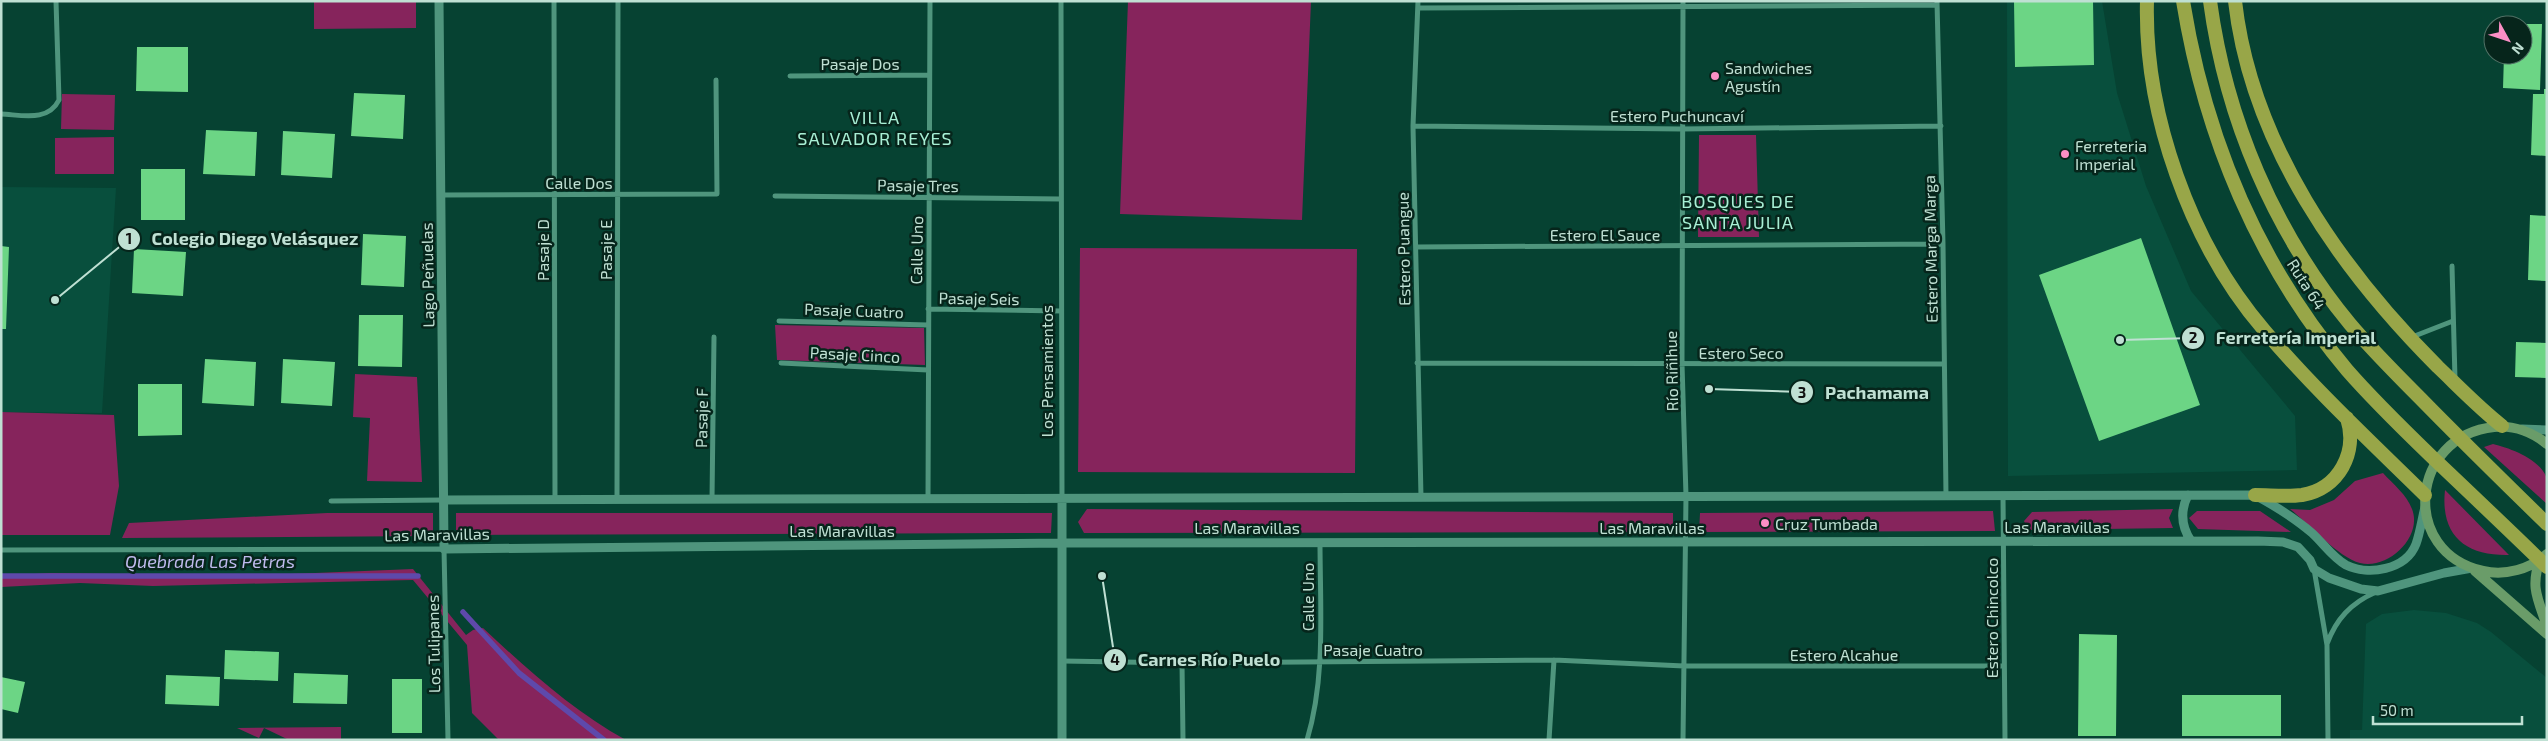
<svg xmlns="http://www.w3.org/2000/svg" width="2548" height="741" viewBox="0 0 2548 741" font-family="'Exo 2',sans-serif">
	<rect width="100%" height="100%" fill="#064232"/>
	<!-- built -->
	<path fill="#084f3d" d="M2007 1H2102L2117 93 2146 186 2191 291 2295 416 2297 470 2008 476Z
		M1 187 116 188 102 413 1 412Z
		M2414 610 2446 613 2477 623 2491 632 2547 678V740H2350V730H2362L2366 624 2382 614Z"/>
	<!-- green -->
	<path fill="#86245c" d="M314 1H416V28L314 29Z
		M1128 1H1311L1302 220 1120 214Z
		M62 94 115 95 114 130 61 129Z
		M1699 135H1756L1759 237H1698Z
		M114 137V174H55V138Z
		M1080 248 1357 249 1355 473 1078 472Z
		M775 325 924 328 925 365 777 360Z
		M355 374 417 377 422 482 367 481 370 418 353 417Z
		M1 412 114 415 119 486 110 535H1Z
		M2493 444C2510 448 2543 460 2547 480 2548 487 2547 496 2547 504L2484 447Z
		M2383 473C2393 484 2407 495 2412 509 2423 537 2388 570 2360 563 2339 558 2308 523 2290 509L2310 510 2334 500 2355 481Z
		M2445 490 2509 555C2466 556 2440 536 2445 490Z
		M1087 509 1673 513V532L1084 533 1078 522Z
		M2173 509 2169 518 2173 528 2028 530 2024 521 2032 512Z
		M1993 511 1995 531 1699 532 1700 513Z
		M2197 511H2260L2291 532 2198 529 2189 518Z
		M327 513H433V536L122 538 129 523Z
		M456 513H1052L1051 533 456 535Z
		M413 569 466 635 473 630 483 628C527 669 574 712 626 740H499L472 713 467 645 413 580 153 586 80 583 1 587V576L51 573 240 576Z
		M341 727V740H289L264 728 259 738 237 728Z"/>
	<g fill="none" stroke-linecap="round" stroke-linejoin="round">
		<!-- stream -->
		<path stroke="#5e49ab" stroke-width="5.5" d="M1 576H418
			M463 612 519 673 604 740"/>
	</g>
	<!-- building -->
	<path fill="#6cd585" d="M2014 1H2093L2094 65 2015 67Z
		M2523 24H2542L2540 90 2503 88 2504 55H2523Z
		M137 47H188V92L136 91Z
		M2544 89H2547V156L2531 155 2533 94H2544Z
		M354 93 405 95 403 139 351 136Z
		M206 130 257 132 255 176 203 174Z
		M283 131 335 134 332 178 281 175Z
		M141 169H185V220H141Z
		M2530 215 2547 216V281L2528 280Z
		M363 234 406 236 404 287 361 285Z
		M2141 238 2200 405 2099 441 2039 275Z
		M1 246 9 247 6 329H1Z
		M134 249 186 252 183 296 132 293Z
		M359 315H403L402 367 358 366Z
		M2516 342 2547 343V378L2515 377Z
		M205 359 256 362 254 406 202 403Z
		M283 359 335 362 332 406 281 403Z
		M138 384H182V435L138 436Z
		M2079 634 2117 635 2116 736H2078Z
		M225 650 279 652 278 681 224 679Z
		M294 673 348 675 347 704 293 703Z
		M166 675 220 677 219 706 165 704Z
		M1 677 25 682 18 713 1 709Z
		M392 679H422V733H392Z
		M2182 695H2281V736H2182Z"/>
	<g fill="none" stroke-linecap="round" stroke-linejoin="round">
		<!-- minor -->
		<path stroke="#4f957d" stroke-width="5" d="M554 1 555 500
			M1061 1 1062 498
			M1418 1 1413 126 1421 497
			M1683 1 1682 364 1686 496 1683 740
			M1937 2 1943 244 1946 496
			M1418 8 1937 5
			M790 76 929 75
			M1 114C23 115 48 122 59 100L56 1
			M1413 126 1682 129 1941 126
			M441 195 717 194 716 80
			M775 196 1060 199
			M1416 247 1943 244
			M2452 266 2455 379
			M928 309 1061 311
			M779 321 928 325
			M2412 337 2453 321
			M781 363 928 370
			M1417 363 1944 364
			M2003 495 2005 740
			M617 499 618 1
			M712 499 714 337
			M928 499 930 1
			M331 501 444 500
			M1 550 444 549 448 740
			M2314 569 2327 645 2328 740
			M2327 644C2336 619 2351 603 2376 592
			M1062 661 1182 663 1554 660 1684 666H2004
			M1182 663 1183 740
			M1307 740C1326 677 1320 608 1320 542
			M1549 740 1554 660"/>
		<!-- tertiary -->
		<path stroke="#4f957d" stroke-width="9" d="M439 1 444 549 1062 543 2258 541 2283 542 2298 547 2310 560 2314 569 2329 578 2361 589 2378 591 2444 573 2472 568
			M2522 429 2547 430
			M2188 495C2180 511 2181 526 2191 541
			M444 500 2255 495C2275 506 2295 518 2312 533 2323 543 2333 558 2346 565 2368 576 2406 570 2416 544 2420 533 2422 519 2425 507
			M1062 740V498"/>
		<!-- secondary -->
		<path stroke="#6a9c69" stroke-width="10" d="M2547 444C2532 432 2513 425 2494 427 2410 436 2399 552 2483 571 2506 576 2530 569 2547 554
			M2540 560C2530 587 2538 599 2547 626
			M2475 571 2547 634"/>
		<!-- trunk -->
		<path stroke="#98a648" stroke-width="14" d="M2147 1C2144 113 2190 244 2264 330 2313 388 2370 441 2425 495
			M2183 1C2205 137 2258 264 2347 370 2374 401 2403 429 2432 457 2470 493 2509 530 2547 567
			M2210 1C2226 119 2274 232 2350 324 2372 350 2396 374 2420 398 2462 441 2504 482 2547 524
			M2235 1C2251 143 2340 269 2438 367 2459 387 2479 408 2502 426
			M2255 495C2270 495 2287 497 2302 495 2339 489 2358 452 2347 418"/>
	</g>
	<!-- markers -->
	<g fill="#fb8fc5" stroke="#06251b" stroke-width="2">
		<circle cx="1715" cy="76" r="5"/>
		<circle cx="2065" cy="154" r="5"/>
		<circle cx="1765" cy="523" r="5"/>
	</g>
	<g text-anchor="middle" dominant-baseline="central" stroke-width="5" stroke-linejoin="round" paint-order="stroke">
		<!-- street labels -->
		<g font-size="16" fill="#bfe0d3" stroke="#06251b">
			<text x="860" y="63">Pasaje Dos</text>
			<text x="1677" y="115">Estero Puchuncaví</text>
			<text x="579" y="182">Calle Dos</text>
			<text transform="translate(918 185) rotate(1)">Pasaje Tres</text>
			<text x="1605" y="234">Estero El Sauce</text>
			<text transform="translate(1403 249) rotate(-91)">Estero Puangue</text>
			<text transform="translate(1930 249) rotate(-91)">Estero Marga Marga</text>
			<text transform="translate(542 250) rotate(-90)">Pasaje D</text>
			<text transform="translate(605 250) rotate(-90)">Pasaje E</text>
			<text transform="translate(916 250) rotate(-89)">Calle Uno</text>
			<text transform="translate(427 275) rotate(-91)">Lago Peñuelas</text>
			<text transform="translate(2307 284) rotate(57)">Ruta 64</text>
			<text transform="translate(979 298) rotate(1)">Pasaje Seis</text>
			<text transform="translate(854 310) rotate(2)">Pasaje Cuatro</text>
			<text x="1741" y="352">Estero Seco</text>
			<text transform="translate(855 354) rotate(3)">Pasaje Cinco</text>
			<text transform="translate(1046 371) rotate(-90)">Los Pensamientos</text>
			<text transform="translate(1671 371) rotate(-91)">Río Riñihue</text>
			<text transform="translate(701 418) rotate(-89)">Pasaje F</text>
			<text x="2057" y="526">Las Maravillas</text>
			<text x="1247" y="527">Las Maravillas</text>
			<text x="1652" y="527">Las Maravillas</text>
			<text x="842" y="530">Las Maravillas</text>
			<text transform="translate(437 534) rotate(-1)">Las Maravillas</text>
			<text transform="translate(1307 597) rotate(-90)">Calle Uno</text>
			<text transform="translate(1991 618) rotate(-90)">Estero Chincolco</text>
			<text transform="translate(433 644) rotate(-91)">Los Tulipanes</text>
			<text x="1373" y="649">Pasaje Cuatro</text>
			<text x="1844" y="654">Estero Alcahue</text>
		</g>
		<!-- poi labels -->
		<g font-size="16" fill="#bfe0d3" stroke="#06251b" text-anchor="start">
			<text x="1725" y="67">Sandwiches<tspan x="1725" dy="18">Agustín</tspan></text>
			<text x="2075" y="145">Ferreteria<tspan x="2075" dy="18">Imperial</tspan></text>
			<text x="1775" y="523">Cruz Tumbada</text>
		</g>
		<!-- neighbourhood labels -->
		<g font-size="18" letter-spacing="1" fill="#a8efd5" stroke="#06251b">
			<text x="875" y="117">VILLA<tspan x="875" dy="21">SALVADOR REYES</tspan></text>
			<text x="1738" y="201">BOSQUES DE<tspan x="1738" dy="21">SANTA JULIA</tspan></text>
		</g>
		<!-- water labels -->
		<g font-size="18" font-style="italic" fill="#bfbaed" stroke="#06251b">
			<text x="210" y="561">Quebrada Las Petras</text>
		</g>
	</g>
	<!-- callouts -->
	<path fill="none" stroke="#bfe0d3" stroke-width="2" d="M55 300L129 239M2120 340L2193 338M1709 389L1802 392M1102 576L1115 660"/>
	<g fill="#bfe0d3" stroke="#06251b" stroke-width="2">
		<circle cx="55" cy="300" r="5"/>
		<circle cx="2120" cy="340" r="5"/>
		<circle cx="1709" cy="389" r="5"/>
		<circle cx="1102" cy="576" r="5"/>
		<circle cx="129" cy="239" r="12"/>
		<circle cx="2193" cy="338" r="12"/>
		<circle cx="1802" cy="392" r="12"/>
		<circle cx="1115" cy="660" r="12"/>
	</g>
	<g font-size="15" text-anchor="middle" font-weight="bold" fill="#111">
		<text x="129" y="244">1</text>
		<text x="2193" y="343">2</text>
		<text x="1802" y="398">3</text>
		<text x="1115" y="665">4</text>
	</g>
	<g font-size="18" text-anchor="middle" font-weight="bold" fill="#bfe0d3" stroke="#06251b" stroke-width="5" stroke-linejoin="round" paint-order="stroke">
		<text x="255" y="245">Colegio Diego Velásquez</text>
		<text x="2296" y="344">Ferretería Imperial</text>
		<text x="1877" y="399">Pachamama</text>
		<text x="1209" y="666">Carnes Río Puelo</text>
	</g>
	<!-- border -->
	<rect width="2548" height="741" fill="none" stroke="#bfe0d3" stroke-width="5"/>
	<!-- north arrow -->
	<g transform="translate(2508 40) rotate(130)"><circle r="24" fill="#06251b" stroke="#507065"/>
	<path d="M0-4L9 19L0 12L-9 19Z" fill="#fb8fc5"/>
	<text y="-8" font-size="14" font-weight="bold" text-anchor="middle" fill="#bfe0d3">N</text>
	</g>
	<!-- scale -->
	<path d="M2373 716v8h149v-8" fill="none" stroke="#bfe0d3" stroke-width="2.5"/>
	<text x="2380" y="716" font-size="15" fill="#bfe0d3" stroke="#06251b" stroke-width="4" paint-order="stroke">50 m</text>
</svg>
